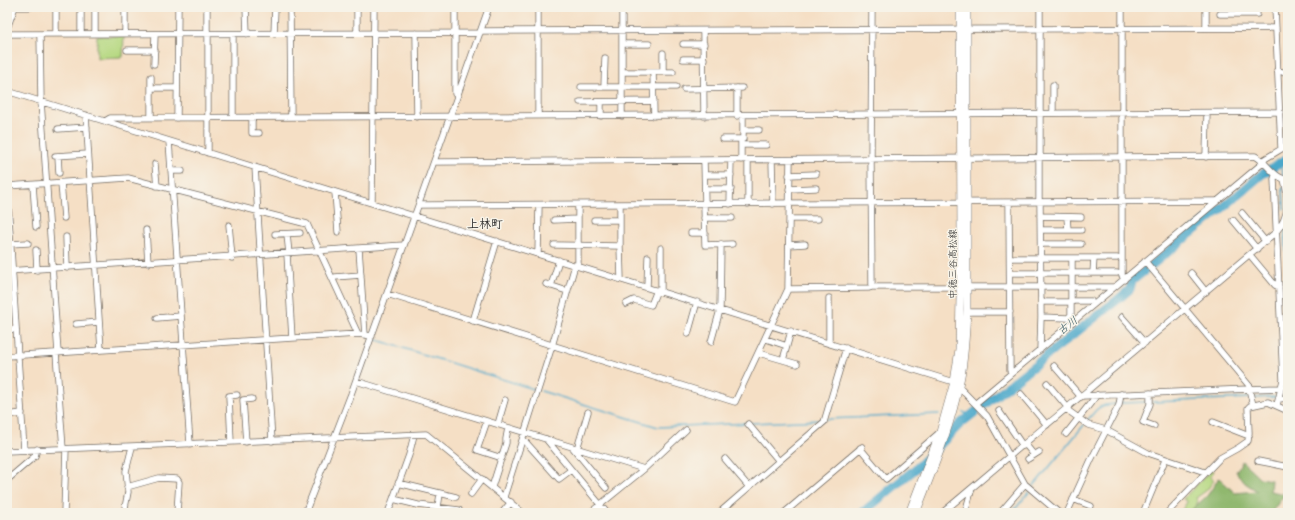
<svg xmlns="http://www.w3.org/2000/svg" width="1295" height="520" viewBox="0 0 1295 520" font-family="'Playpen Sans','Klee One',sans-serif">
	<rect width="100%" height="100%" fill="#f7f3e8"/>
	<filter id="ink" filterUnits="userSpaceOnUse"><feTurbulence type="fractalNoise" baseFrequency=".025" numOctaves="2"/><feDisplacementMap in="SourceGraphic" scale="8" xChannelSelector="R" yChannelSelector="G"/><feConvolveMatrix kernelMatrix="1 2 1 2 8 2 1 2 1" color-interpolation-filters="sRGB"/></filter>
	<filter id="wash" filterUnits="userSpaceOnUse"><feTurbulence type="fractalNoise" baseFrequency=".012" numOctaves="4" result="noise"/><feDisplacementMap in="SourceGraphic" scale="16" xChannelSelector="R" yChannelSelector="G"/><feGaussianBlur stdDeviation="0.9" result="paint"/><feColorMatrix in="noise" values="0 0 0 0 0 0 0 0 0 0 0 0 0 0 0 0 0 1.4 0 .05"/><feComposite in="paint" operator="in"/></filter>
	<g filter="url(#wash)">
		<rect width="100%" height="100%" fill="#f5dfc5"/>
		<!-- green -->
		<path fill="#b5d880" stroke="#708256" d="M97 36H124L123 57 97 58Z
			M1211 470 1214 471 1210 477 1214 480 1207 490 1196 498 1198 502 1190 513H1180L1187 502 1183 499Z"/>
		<!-- forest -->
		<path fill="#90b86e" stroke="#5e724c" d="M1242 461 1260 478 1271 480 1270 491 1285 494 1271 513H1188L1207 496 1219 478 1235 493 1257 491 1245 483 1236 472Z"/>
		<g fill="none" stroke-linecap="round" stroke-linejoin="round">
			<!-- stream -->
			<path stroke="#4ba8ca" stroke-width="1.5" d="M1282 163 1283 177
				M1283 187 1284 209
				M1285 223 1288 306
				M374 339 537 390
				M541 391 658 427 823 420
				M1152 402 1276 397
				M1121 403 1148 402
				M963 412 971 415
				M827 419 939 414
				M1086 422C1098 408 1097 405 1116 404
				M1032 488 1084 425
				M1012 513 1029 492"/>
			<!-- river -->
			<path stroke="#4ba8ca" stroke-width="9" d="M862 513 920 465 960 424 1121 297 1130 289 1132 281 1225 206 1261 175 1288 158"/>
		</g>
	</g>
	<g filter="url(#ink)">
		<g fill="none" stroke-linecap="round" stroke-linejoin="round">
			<defs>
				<path id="minor" d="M15 7H30
					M56 7V34
					M95 7V34
					M125 7V34
					M207 7V34
					M246 7 247 34
					M290 7 291 117
					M357 7V33
					M455 7V94L458 95
					M622 7V116
					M1040 7V157
					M1122 7V275L1124 280
					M1206 7V28
					M1275 7 1281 148
					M1220 14H1257
					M7 28 15 7
					M481 31 1276 28
					M703 31 704 116
					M416 33 417 117
					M7 34 480 33
					M40 34 41 101 58 353
					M81 34V7
					M208 34V153
					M233 34V117
					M274 34 275 7
					M622 44H649
					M683 44H704
					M127 50H155
					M663 53V72
					M683 59H704
					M154 64 155 34
					M1277 70 1288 74
					M622 72H673
					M653 72 654 116
					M581 87H676
					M604 87 605 58
					M151 88H177
					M684 89 742 88
					M7 91 954 382 987 416 1025 484 1059 513
					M580 102 654 101
					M1053 113V85
					M86 115 101 350
					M538 116V7
					M601 116V102
					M737 116V88
					M252 117V133H259
					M151 118V77
					M177 118 178 7
					M105 121 110 118 1280 112
					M58 129 87 127
					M743 130H759
					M723 139H743V116
					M169 141 190 444
					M741 145H766
					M55 156 88 154
					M58 156 59 173
					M1039 157V202
					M1206 157 1207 113
					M871 159 872 287H1114
					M871 159 872 7
					M704 160 705 204
					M741 160V142
					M748 160V204
					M772 160 773 204
					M1263 160 1288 145
					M434 162 1255 156C1267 162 1271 175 1284 179
					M155 164 157 186
					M255 167 272 441
					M172 171H182
					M705 175H731
					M789 175 816 174
					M1275 176 1274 179 1283 380 1277 405
					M61 183 64 218
					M33 185 36 227
					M7 186 128 178 307 224 358 334
					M7 187 24 450
					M705 189H731
					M789 189 816 188
					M335 192 338 232
					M1040 202 1041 317 1068 318 1071 315V287
					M372 203 374 7
					M1009 203 1010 370
					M704 204 705 245 732 244
					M730 204 731 160
					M419 205 1216 201
					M578 205V266
					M1242 213 1266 242
					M1040 216 1081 217
					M1067 217 1068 230
					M704 218H732
					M789 219H818
					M554 220 578 219
					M594 220H620
					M1233 220 1257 249
					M229 225 232 258
					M146 230 148 263
					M1041 230H1081
					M691 233H705
					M275 234 300 233
					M287 234 289 254
					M66 237 67 268
					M10 244 28 243
					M1041 244H1081
					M554 245 620 246V204
					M789 245 805 244
					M620 246 621 279
					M661 248V291
					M359 249 365 335
					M36 250 37 270
					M287 254 292 338
					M538 254 539 205
					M1250 255 1275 285 1279 287
					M1010 258H1117
					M1072 258V287
					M1145 261 1252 389
					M7 271 404 245
					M1010 273H1117
					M1093 273 1094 258
					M1191 273 1206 292
					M335 277 361 275
					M546 284 567 291
					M551 286 559 260
					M647 287 648 257
					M788 289 790 160
					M387 294 735 402 788 289 869 288 872 287
					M1071 301H1091
					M1041 302H1071
					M626 304 634 300 651 305 657 290
					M967 312H1010
					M1122 317 1145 343
					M157 318 181 316
					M473 321 497 241
					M76 324 99 322
					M7 330 16 329
					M688 334 697 302
					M766 339 787 346
					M711 342 720 310 721 244
					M829 343V298
					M1040 350 1041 317
					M56 353 63 449
					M759 353 797 364
					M7 356 358 334 372 336
					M783 360 791 331
					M1054 366 1081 397
					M356 381 644 469
					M1047 383 1068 408
					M1249 389 1281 388
					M1150 393V404L1143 422 1154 426
					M1021 394 1047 425
					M1082 396 1249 389 1253 405
					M1279 399 1288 398
					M976 403 1264 162
					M1066 409 1088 425 1106 430 1148 453 1205 472
					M999 411 1023 446
					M7 415 22 413
					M487 421 477 450 502 458
					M1213 422 1249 436
					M498 424 505 400
					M748 424 779 461
					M1066 434 1097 395
					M523 439 559 479 571 470
					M546 439 607 513
					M231 442 229 396 237 395
					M246 442 243 400 252 399
					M1025 444 1034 455
					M573 448 606 488
					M860 448 886 479 939 433
					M577 449 588 412
					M7 451 426 434 523 513
					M725 459 749 487
					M1028 459 1039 452
					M1258 461 1288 467
					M7 480 35 456 37 449
					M398 483 456 497
					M127 487 159 478 177 479 179 482 177 513
					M492 487 506 443V439L508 428
					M471 494 482 479
					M504 497 552 346 575 265
					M393 499 418 505 459 510
					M1073 499 1091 506
					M438 507 440 494
					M64 513 66 449
					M124 513 128 492 126 471 132 447
					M305 513 351 394 489 7
					M388 513 409 455 414 435
					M502 513 511 502
					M590 513 644 469 686 430
					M719 513 824 422 846 348
					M784 513 862 447
					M942 513 1276 232C1290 216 1289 199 1284 179
					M965 513 972 488
					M1000 513 1025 484
					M1067 513 1091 460 1119 405 1121 394
					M1143 513 1165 460
					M1167 513 1220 458 1238 448 1248 441 1249 433 1248 408 1250 406 1268 402 1288 411"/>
				<path id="major" d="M909 513 940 432 954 382 959 349 961 243 960 7
					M916 513C934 468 952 424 961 376 965 354 966 331 967 309V7"/>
			</defs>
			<!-- minor casing -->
			<use href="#minor" stroke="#726a61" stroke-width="7"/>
			<!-- major casing -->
			<use href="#major" stroke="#726a61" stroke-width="8"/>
			<!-- minor -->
			<use href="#minor" stroke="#fff" stroke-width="5.5"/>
			<!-- major -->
			<use href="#major" stroke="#fff" stroke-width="7"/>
		</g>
	</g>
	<g text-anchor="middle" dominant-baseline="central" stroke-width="3" stroke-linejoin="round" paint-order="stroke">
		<!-- street labels -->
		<g font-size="10" fill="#2b2b2b" stroke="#f7f3e8">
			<text transform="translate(951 264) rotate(-90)">中徳三谷高松線</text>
		</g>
		<!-- water labels -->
		<g font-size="11" font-style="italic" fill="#365763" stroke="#f7f3e8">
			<text transform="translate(1067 325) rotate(-38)">古川</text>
		</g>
		<!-- quarter labels -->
		<g font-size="12" font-weight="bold" fill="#2b2b2b" stroke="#f7f3e8">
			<text x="485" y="223">上林町</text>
		</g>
	</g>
	<!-- margin -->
	<rect width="1295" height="520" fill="none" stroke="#f7f3e8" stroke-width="24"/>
</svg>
